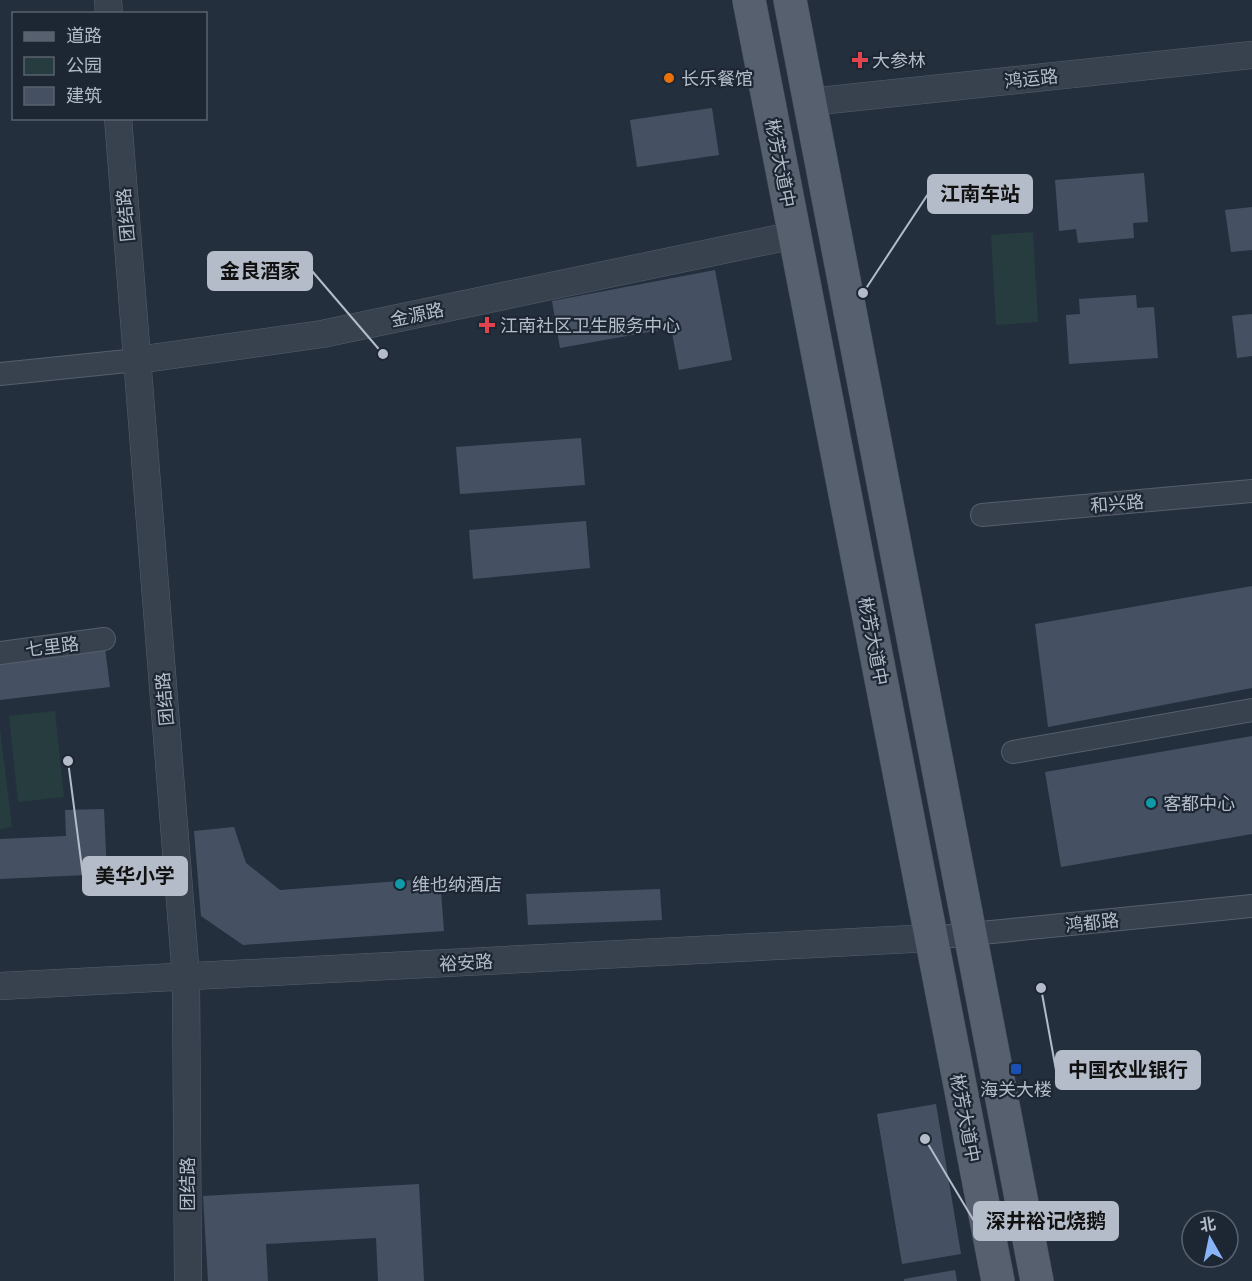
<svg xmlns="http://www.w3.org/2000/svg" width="1252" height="1281" viewBox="0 0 1252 1281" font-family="'Golos Text','Noto Sans SC',sans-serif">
	<rect width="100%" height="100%" fill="#242f3e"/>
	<!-- green -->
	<path fill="#263c3f" d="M1033 232 1038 322 996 325 991 235Z
		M55 711 64 797 18 802 9 716Z
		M0 728 12 827 0 829Z"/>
	<!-- building -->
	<path fill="#455162" d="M712 108 719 155 637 167 630 120Z
		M1144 173 1148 222 1133 223 1134 238 1078 243 1076 229 1059 231 1055 180Z
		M1252 207V250L1231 252 1225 210Z
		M715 270 732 360 679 370 671 328 560 348 552 301Z
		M1136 295 1137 308 1154 307 1158 358 1069 364 1066 315 1080 314 1079 299Z
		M1252 314V356L1237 358 1232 316Z
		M581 438 585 485 460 494 456 447Z
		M586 521 590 568 473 579 469 530Z
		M1252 586V688L1048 727 1035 624Z
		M104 640 110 687 0 700V652Z
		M1252 736V834L1061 867 1045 772Z
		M104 809 107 874 0 879V839L66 836 65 810Z
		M234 827 246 863 280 890 440 878 444 931 243 945 201 916 194 831Z
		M660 889 662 920 528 925 526 894Z
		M936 1104 961 1254 902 1264 877 1114Z
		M419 1184 424 1281H378L376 1238 266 1244 268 1281H208L203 1196Z
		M955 1270 957 1281H904V1279Z"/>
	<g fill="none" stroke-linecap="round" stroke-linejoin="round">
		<defs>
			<path id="minor" d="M0 374 137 360
				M982 515 1252 491
				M0 653 104 639
				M1013 752 1252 710
				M931 938 1252 906"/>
			<path id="tertiary" d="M108 0 109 14
				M810 102 1252 55
				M118 118 186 977 188 1281
				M137 360 322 334 795 235
				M0 986 931 938"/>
			<path id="primary" d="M749 0 998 1281
				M790 0 1037 1281"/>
		</defs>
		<!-- minor casing -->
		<use href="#minor" stroke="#565f6c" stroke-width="24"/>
		<!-- tertiary casing -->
		<use href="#tertiary" stroke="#565f6c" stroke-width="28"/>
		<!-- primary casing -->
		<use href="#primary" stroke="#414a57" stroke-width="34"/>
		<!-- minor -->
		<use href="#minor" stroke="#38414e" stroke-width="22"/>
		<!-- tertiary -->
		<use href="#tertiary" stroke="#38414e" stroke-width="27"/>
		<!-- primary -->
		<use href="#primary" stroke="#56606e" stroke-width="33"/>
	</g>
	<!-- markers -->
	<g fill="#e0444e" stroke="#1d2633" stroke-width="2">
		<path d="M857 51h6v6h6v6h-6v6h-6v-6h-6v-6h6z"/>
		<path d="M484 316h6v6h6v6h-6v6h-6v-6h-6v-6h6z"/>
	</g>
	<circle fill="#e8710a" stroke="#1d2633" stroke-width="2" cx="669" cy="78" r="6"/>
	<g fill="#0f9aa8" stroke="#1d2633" stroke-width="2">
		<circle cx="1151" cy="803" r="6"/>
		<circle cx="400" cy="884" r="6"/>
	</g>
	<rect fill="#1a4fb4" stroke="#1d2633" stroke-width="2" x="1010" y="1063" width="12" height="12" rx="3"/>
	<g text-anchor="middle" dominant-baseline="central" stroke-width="4.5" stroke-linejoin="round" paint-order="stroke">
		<!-- poi labels -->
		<g font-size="18" fill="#b4bcc9" stroke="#1d2633" text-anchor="start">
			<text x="872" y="60">大参林</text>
			<text x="681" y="78">长乐餐馆</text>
			<text x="500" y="325">江南社区卫生服务中心</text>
			<text x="1163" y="803">客都中心</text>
			<text x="412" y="884">维也纳酒店</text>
			<text x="1016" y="1089" text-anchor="middle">海关大楼</text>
		</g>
		<!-- street labels -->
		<g font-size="18" fill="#b4bcc9" stroke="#1d2633">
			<text transform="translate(1031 78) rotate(-6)">鸿运路</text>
			<text transform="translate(781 163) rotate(79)">彬芳大道中</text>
			<text transform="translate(125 215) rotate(-95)">团结路</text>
			<text transform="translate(417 314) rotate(-12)">金源路</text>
			<text transform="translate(1117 503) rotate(-5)">和兴路</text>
			<text transform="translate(874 641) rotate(79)">彬芳大道中</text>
			<text transform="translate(52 646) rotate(-7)">七里路</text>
			<text transform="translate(164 699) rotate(-95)">团结路</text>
			<text transform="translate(1092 922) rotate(-6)">鸿都路</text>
			<text transform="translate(466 962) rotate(-3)">裕安路</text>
			<text transform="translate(966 1118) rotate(79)">彬芳大道中</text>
			<text transform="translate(187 1184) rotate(-90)">团结路</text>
		</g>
	</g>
	<!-- callouts -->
	<path fill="none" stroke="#b4bcc9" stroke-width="2" d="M863 293L928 194M383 354L312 271M68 761L83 876M1041 988L1056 1070M925 1139L974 1221"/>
	<g fill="#b4bcc9" stroke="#1d2633" stroke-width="2">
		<circle cx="863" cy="293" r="6"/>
		<circle cx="383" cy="354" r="6"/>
		<circle cx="68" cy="761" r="6"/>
		<circle cx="1041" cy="988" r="6"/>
		<circle cx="925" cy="1139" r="6"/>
	</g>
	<g fill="#b4bcc9" stroke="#b4bcc9" stroke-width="2">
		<rect x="928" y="175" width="104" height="38" rx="6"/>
		<rect x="208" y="252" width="104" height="38" rx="6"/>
		<rect x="83" y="857" width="104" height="38" rx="6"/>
		<rect x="1056" y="1051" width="144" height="38" rx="6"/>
		<rect x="974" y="1202" width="144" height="38" rx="6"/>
	</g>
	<g font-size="20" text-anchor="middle" font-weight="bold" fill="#111">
		<text x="980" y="201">江南车站</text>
		<text x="260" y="278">金良酒家</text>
		<text x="135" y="883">美华小学</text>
		<text x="1128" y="1077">中国农业银行</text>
		<text x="1046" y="1228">深井裕记烧鹅</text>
	</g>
	<!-- legend -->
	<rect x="12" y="12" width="195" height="108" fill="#1d2633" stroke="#59626f" stroke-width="1.5"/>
	<rect x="24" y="32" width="30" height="9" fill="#56606e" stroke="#59626f" stroke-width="1.5"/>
	<text x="66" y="42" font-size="18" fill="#b4bcc9">道路</text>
	<rect x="24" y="57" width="30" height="18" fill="#263c3f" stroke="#59626f" stroke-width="1.5"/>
	<text x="66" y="72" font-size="18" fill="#b4bcc9">公园</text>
	<rect x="24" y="87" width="30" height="18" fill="#455162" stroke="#59626f" stroke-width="1.5"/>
	<text x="66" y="102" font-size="18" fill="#b4bcc9">建筑</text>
	<!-- north arrow -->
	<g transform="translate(1210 1239) rotate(351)"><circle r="28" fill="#1d2633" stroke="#59626f" stroke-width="1.5"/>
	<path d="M0-4.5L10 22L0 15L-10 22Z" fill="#8ab4f8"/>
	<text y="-9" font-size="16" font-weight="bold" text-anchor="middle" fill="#b4bcc9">北</text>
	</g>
</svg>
